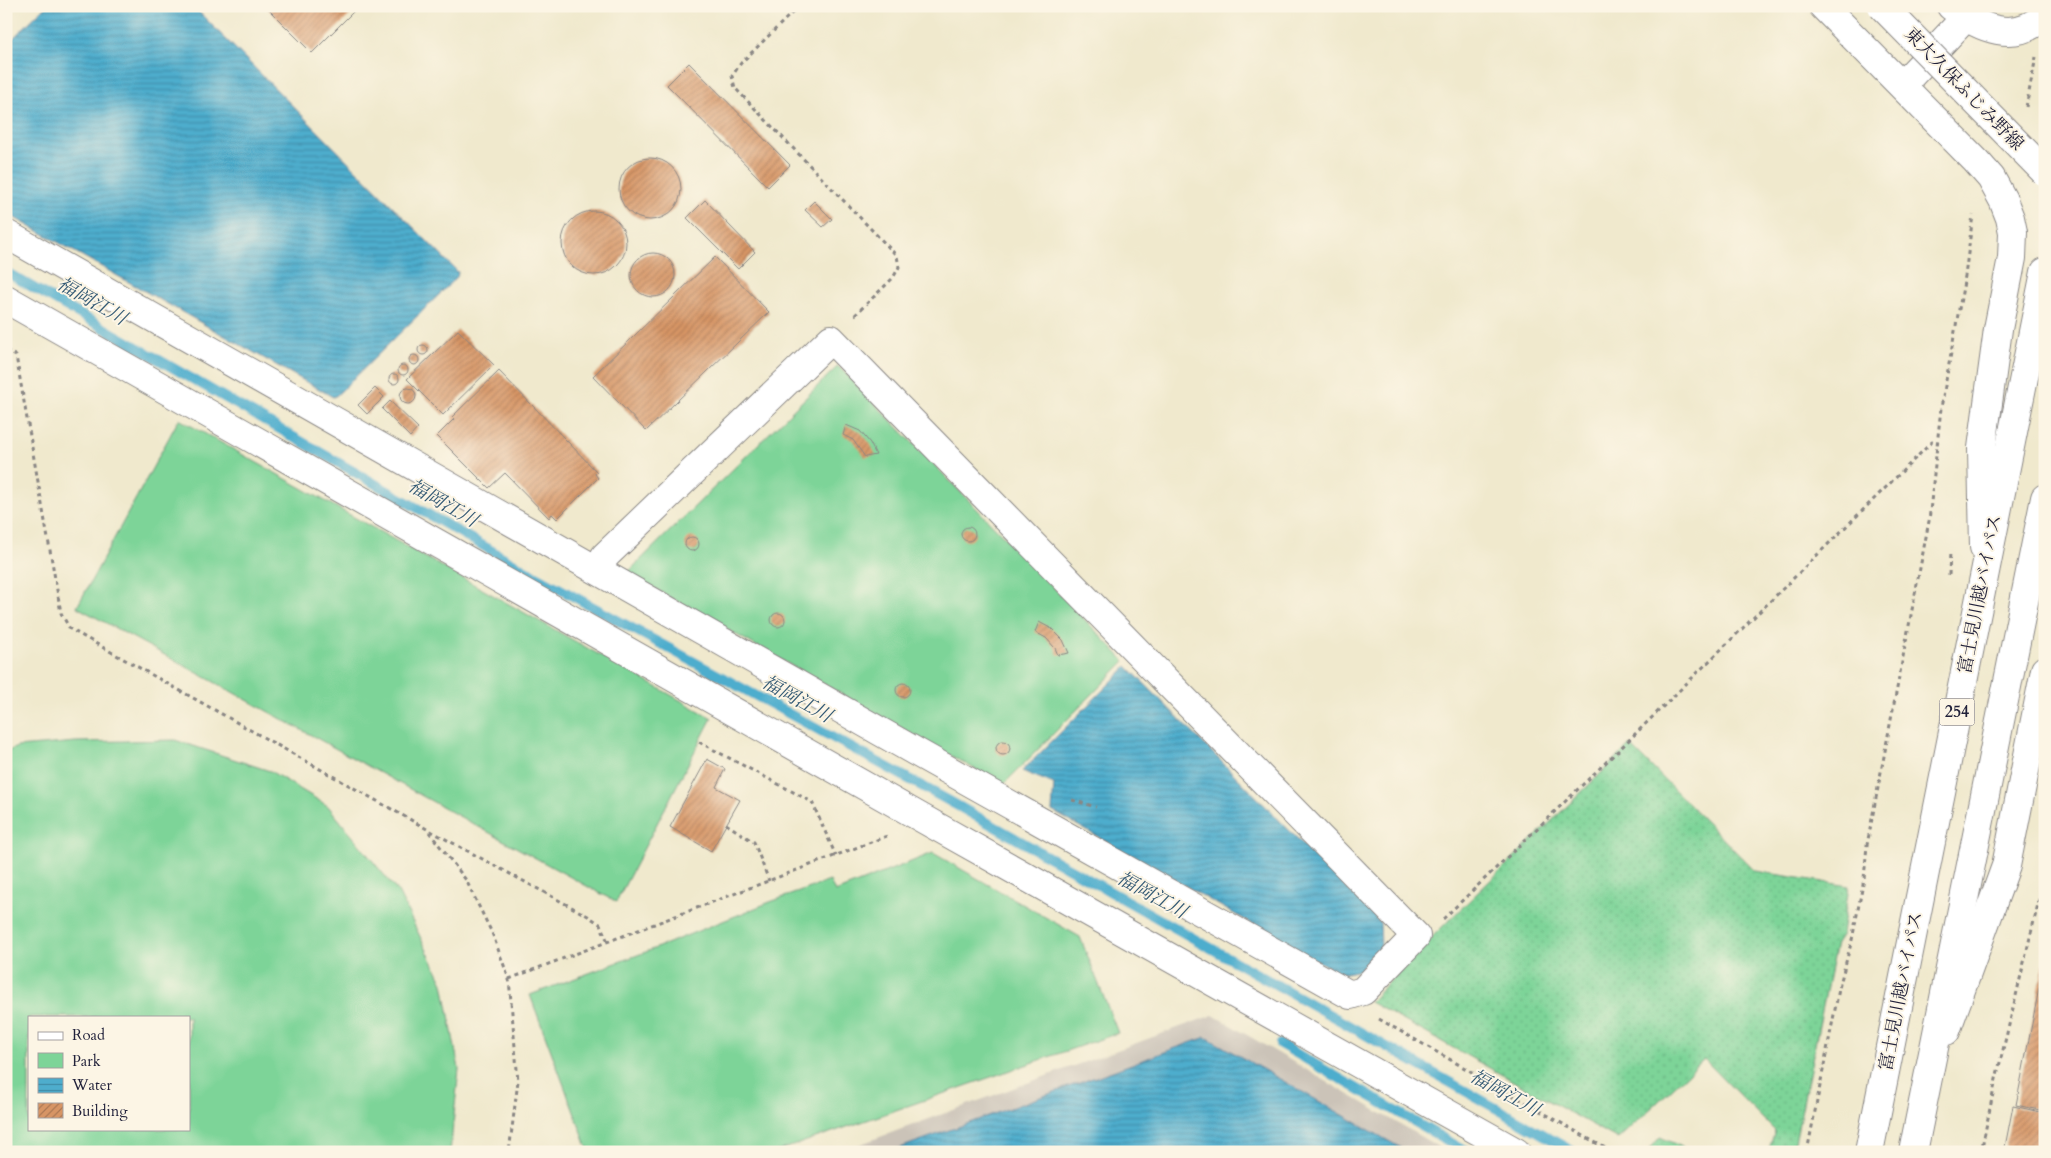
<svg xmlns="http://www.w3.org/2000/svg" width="2051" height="1158" viewBox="0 0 2051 1158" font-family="Cardo,'Noto Serif JP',serif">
	<defs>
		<pattern id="grass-dots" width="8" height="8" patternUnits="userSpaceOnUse" patternTransform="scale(1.25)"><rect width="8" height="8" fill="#7dd498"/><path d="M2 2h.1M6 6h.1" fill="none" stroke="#6cb684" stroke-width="1.8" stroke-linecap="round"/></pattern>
		<pattern id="water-rules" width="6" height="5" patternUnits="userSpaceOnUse" patternTransform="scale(1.25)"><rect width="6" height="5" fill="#4eadcd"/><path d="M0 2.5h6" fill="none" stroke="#408ca8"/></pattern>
		<pattern id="building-hatch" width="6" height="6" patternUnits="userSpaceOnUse" patternTransform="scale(1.25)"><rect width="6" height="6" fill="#d79565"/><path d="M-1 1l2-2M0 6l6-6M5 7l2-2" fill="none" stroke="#ae7954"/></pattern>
	</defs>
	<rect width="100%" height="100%" fill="#fcf5e5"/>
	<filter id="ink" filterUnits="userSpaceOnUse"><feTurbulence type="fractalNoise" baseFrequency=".02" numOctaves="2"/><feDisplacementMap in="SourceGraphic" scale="10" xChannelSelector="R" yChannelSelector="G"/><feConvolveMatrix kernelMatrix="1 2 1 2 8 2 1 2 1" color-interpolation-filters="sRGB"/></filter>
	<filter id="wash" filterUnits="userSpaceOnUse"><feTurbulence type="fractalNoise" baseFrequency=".0096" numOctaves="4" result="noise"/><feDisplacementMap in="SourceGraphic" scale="20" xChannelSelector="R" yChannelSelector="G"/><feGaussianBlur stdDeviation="1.12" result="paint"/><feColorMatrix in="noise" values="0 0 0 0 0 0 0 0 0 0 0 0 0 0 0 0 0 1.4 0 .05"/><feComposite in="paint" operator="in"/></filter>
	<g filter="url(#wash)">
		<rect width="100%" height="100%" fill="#f0e9cd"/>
		<!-- industrial -->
		<path fill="#cbc3b8" d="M1213 1015 1447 1152H839Z"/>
		<!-- grass -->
		<path fill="url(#grass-dots)" stroke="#507b6a" d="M1630 745 1755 871 1849 886 1842 934 1836 943 1793 1152H1768L1775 1131 1704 1059 1618 1139 1370 1002 1435 934Z
			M1660 1137 1693 1152H1648Z"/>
		<!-- park -->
		<path fill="#7dd498" stroke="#507b6a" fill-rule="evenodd" d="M838 366 1125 661 1003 785 627 573Z
			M179 419 712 718 616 902 77 607Z
			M175 740 270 771 328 806 398 892 443 983 459 1069 450 1152H6V752L17 747 76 742ZM29 1017H189V1129H29Z
			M933 853 1080 937 1118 1033 775 1152H589L530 995 651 950 770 902 830 881 835 892Z"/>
		<!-- water -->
		<path fill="url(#water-rules)" stroke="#386884" d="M46 6H193L458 272 457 277 337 395 333 397 6 213V45Z
			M1127 666 1380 922 1381 947 1360 970 1341 974 1052 811 1054 784 1022 771Z
			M1206 1037 1408 1152H889Z"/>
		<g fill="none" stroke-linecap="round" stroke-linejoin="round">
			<!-- stream -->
			<path stroke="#4eadcd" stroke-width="10" d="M6 272 527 571 951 802 1574 1152
				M1280 1044 1467 1152"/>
		</g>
		<g id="blocks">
			<!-- building -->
			<path fill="url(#building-hatch)" d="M265 6H359L312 53Z
				M689 63 790 165 768 187 667 85Z
				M619 189a31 31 0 1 1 62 0a31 31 0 1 1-62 0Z
				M705 200 755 252 738 269 687 218Z
				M814 201 832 219 823 227 805 210Z
				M562 243a32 32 0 1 1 64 0a32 32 0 1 1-64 0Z
				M631 275a22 22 0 1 1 44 0a22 22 0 1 1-44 0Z
				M715 257 769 312 646 431 593 376Z
				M458 330 494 365 443 415 407 379Z
				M418 350a5 5 0 1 1 10 0a5 5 0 1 1-10 0Z
				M409 360a5 5 0 1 1 10 0a5 5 0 1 1-10 0Z
				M398 370a5 5 0 1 1 10 0a5 5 0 1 1-10 0Z
				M499 371 597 472 595 474 598 478 557 519 552 514 549 518 505 473 489 488 437 436 454 419 452 417Z
				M389 379a5 5 0 1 1 10 0a5 5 0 1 1-10 0Z
				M375 388 384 397 367 414 358 405Z
				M400 396a8 8 0 1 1 16 0a8 8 0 1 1-16 0Z
				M390 401 418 428 410 437 382 409Z
				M846 425 860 431 870 443 876 455 865 457 853 440 843 435Z
				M961 534a7 7 0 1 1 14 0a7 7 0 1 1-14 0Z
				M685 544a7 7 0 1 1 14 0a7 7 0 1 1-14 0Z
				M771 620a7 7 0 1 1 14 0a7 7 0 1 1-14 0Z
				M1039 622 1052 629 1063 640 1069 653 1058 655 1055 648 1046 638 1035 632Z
				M896 690a7 7 0 1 1 14 0a7 7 0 1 1-14 0Z
				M996 748a7 7 0 1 1 14 0a7 7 0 1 1-14 0Z
				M707 759 725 769 716 787 740 800 711 851 670 827Z
				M2044 963H2045V1111L2016 1105Z
				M2013 1106 2045 1113V1152H2004Z"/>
		</g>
	</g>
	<g filter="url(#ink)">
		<use href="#blocks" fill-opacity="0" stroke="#898684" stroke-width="1"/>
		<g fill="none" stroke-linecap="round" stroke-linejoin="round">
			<defs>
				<path id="minor" d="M1902 85 1965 18
					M6 234 918 753 1350 995 1363 991 1416 936 831 339 605 556 598 570
					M6 299 918 816 1516 1152"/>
				<path id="major" d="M1823 6 1976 161 1991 178 2003 200 2010 218 2013 232 2012 258 1998 329 1982 448 1984 547
					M1951 6C1980 29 2015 44 2045 15
					M1946 1031 2006 866 2045 670"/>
				<path id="highway" d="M1869 1152 2045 272
					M1913 1152 2045 498"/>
			</defs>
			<!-- minor casing -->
			<use href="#minor" stroke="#898684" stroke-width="30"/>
			<!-- major casing -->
			<use href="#major" stroke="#898684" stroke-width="30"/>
			<!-- highway casing -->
			<use href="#highway" stroke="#898684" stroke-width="30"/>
			<!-- path -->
			<path stroke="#898684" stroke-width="3" stroke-dasharray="4 4" stroke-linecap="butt" d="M799 6 741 63 732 76 735 88 897 256 899 267 893 278 853 317
				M2026 107 2036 57
				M6 350 16 356 61 613 70 629 427 829 588 916 600 924 608 942
				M1949 575 1950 551
				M699 742 812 802 836 856
				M1072 800 1096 807
				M726 824 754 842 769 881
				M429 832 466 880 492 933 509 979 518 1081 509 1152
				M1443 919 1626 743 1932 442 1939 443
				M509 979 887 836
				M1379 1019 1612 1152
				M1807 1152 1840 984 1852 940 1864 879 1867 845 1929 521 1941 408 1965 276 1973 215
				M1981 1152 1996 1079 2045 875"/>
			<!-- minor -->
			<use href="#minor" stroke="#fff" stroke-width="28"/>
			<!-- major -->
			<use href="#major" stroke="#fff" stroke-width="28"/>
			<!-- highway -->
			<use href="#highway" stroke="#fff" stroke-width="28"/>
			<defs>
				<path id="major-bridge" d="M1882 6 2045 172"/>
			</defs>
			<!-- major-bridge casing -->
			<use href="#major-bridge" stroke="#898684" stroke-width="30" stroke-linecap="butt"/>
			<!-- major-bridge -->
			<use href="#major-bridge" stroke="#fff" stroke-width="28"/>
		</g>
	</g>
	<g text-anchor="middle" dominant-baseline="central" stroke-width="4" stroke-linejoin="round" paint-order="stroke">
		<!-- shield labels -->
		<rect fill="#fcf5e5" stroke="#63616e" stroke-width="1" x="1939.5" y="698.5" width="35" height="27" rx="4"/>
		<g font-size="16" font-weight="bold" fill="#22223b">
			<text x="1957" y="712">254</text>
		</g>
		<!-- street labels -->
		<g font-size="18" fill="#22223b" stroke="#fcf5e5">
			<text transform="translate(1964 89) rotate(46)">東大久保ふじみ野線</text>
			<text transform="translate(1980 594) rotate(-79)">富士見川越バイパス</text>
			<text transform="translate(1901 991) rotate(-79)">富士見川越バイパス</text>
		</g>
		<!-- water labels -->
		<g font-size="19" font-style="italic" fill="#345a75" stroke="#fcf5e5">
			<text transform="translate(92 301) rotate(30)">福岡江川</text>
			<text transform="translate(443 503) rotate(30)">福岡江川</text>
			<text transform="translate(797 699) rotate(29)">福岡江川</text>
			<text transform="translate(1152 895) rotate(29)">福岡江川</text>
			<text transform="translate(1505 1093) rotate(29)">福岡江川</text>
		</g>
	</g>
	<!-- margin -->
	<rect width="2051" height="1158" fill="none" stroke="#fcf5e5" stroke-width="25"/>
	<!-- legend -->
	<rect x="28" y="1016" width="162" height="115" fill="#fcf5e5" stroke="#a5a1a1"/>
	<rect x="38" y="1032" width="25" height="8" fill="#ffffff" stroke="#a5a1a1"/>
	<text x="72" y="1040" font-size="15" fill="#22223b">Road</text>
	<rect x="38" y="1053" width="25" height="15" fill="#7dd498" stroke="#a5a1a1"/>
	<text x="72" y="1066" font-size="15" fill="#22223b">Park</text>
	<rect x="38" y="1078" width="25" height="15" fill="url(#water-rules)" stroke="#a5a1a1"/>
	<text x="72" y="1090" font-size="15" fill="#22223b">Water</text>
	<rect x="38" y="1103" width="25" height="15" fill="url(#building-hatch)" stroke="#a5a1a1"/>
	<text x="72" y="1116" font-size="15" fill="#22223b">Building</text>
</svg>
